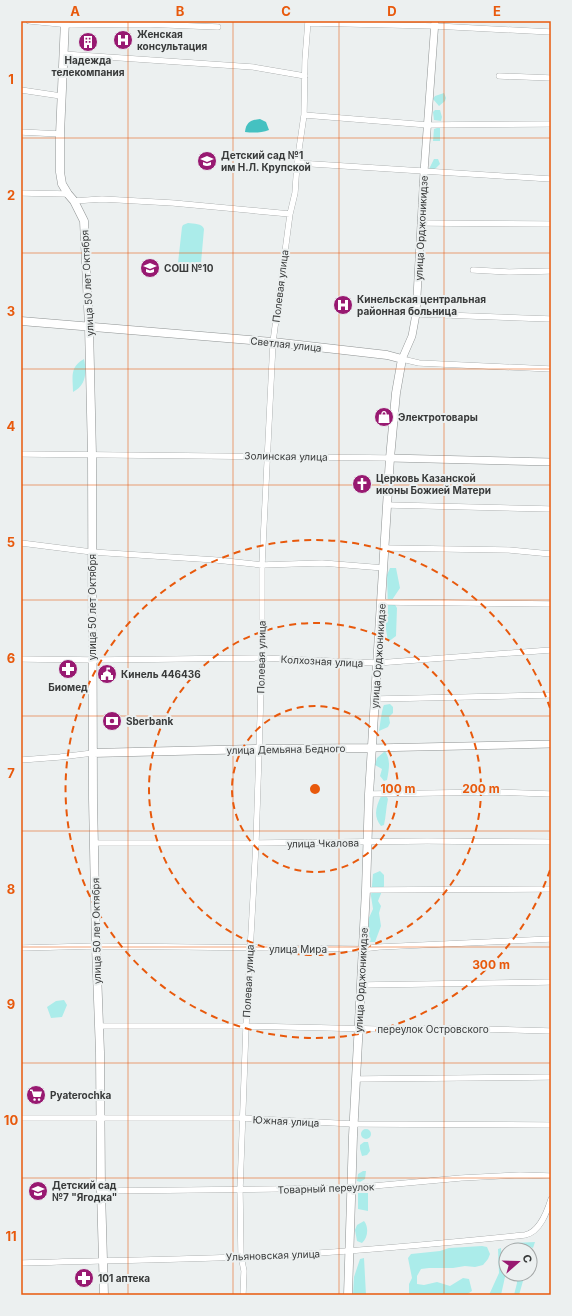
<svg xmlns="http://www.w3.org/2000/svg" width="572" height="1316" viewBox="0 0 572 1316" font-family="Inter,sans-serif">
	<rect width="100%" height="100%" fill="#ecf0f0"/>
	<!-- green -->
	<path fill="#abecea" d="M444 93 446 98 445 101 439 106 433 99 435 96Z
		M435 110H440L442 117 441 121 434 120 433 112Z
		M437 128H440V141H433L434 129Z
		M434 159H438L440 164 436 168 432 170 429 169Z
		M188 223C194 224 202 223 204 229L201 263C198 272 190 270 182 268L178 263 182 227 183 225Z
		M84 359C87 372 86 386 73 392 73 378 69 367 84 359Z
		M390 568H396L400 588 392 600 397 608 396 636 388 642 385 623 388 611 387 575Z
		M390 704 393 707V713L389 717 390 723 388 727 379 731C380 726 382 708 384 705Z
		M385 751C391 760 389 769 387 780L384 781 380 776 382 769 375 765 377 758Z
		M386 795 388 799C386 808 386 816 384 825L381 826C373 816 376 807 381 796Z
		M380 871 384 875V886L378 901 381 906 379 913 381 926 375 942H369L368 920 373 909 371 896 373 874Z
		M64 1000 67 1005 62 1017 51 1018 47 1007 56 1001Z
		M361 1134a5 5 0 1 1 10 0a5 5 0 1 1-10 0Z
		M364 1142H368L370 1151 367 1155 362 1156 360 1149V1145Z
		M363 1171H366L365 1179 360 1182 357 1181 358 1174Z
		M358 1193H368V1211L358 1209Z
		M364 1221C369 1227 368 1238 362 1243L357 1241 355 1230 357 1225Z
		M535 1242 533 1248 525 1245 522 1250H513L514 1243Z
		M482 1246 487 1247 490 1254 488 1259 483 1265 475 1267 465 1266 453 1268H429L421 1269 417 1276V1284L424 1285 437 1282 450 1286 463 1278 469 1279 472 1291 466 1295H409V1284L412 1278 408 1258 411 1254 440 1251 449 1248Z
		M501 1248 502 1268 506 1270V1274H508V1276L505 1277 501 1295H489L499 1273 498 1249Z
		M364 1258 366 1295H353L354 1277 360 1259Z
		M516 1274H525L519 1295H514L517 1283Z"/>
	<!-- water -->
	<path fill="#45c1c1" d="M260 119 266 122 269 130C261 133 253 133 245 132 246 122 251 120 260 119Z"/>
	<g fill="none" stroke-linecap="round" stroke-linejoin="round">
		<defs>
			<path id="minor" d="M29 21 71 25 144 24 218 27
				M308 23 435 26 551 32
				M63 54 253 67 305 76
				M499 76 551 78
				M21 90 61 96
				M304 115 428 125 551 124
				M21 132 60 134
				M297 163 551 179
				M21 193 68 194
				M74 201 102 199 173 203 290 214
				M421 223 551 224
				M473 270 509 272 551 271
				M416 314 551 319
				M402 359 419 363 551 369
				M21 454 390 458
				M387 505 551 509
				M21 543 92 552 216 560 262 565 322 563 384 568
				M385 548 509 550 551 554
				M382 602 551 604
				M21 659 97 660 262 658 377 663 551 650
				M376 699 551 695
				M21 760 60 757 93 753
				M369 794 498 792 551 794
				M95 843H256L427 841 551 842
				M366 890 551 889
				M21 948 96 946 362 949 379 947 551 939
				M361 985 551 982
				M99 1026H246L375 1029 442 1028 551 1031
				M356 1079 551 1077
				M21 1118H242L354 1124 551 1125
				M101 1191 351 1188 461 1178 520 1175 551 1176
				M21 1263C111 1260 200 1260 290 1255 369 1250 447 1243 525 1235 540 1232 547 1212 551 1199
				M243 1295 244 1271 241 1256 240 1190 246 1026 256 843 262 658V565L273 342 290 214 295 193 297 163 304 115 305 60 308 21"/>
			<path id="tertiary" d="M402 359 412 336 416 314 424 172 435 21
				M390 458 551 462
				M372 748 551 744"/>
			<path id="secondary" d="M65 21 60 134V172L62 184 68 194 74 201 84 221 89 326 92 455 93 799 96 946 100 1052 101 1191 104 1295
				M21 321 273 342 387 355 402 359 396 393 390 458 369 794 366 890 353 1136 348 1295
				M93 753 258 749 372 748"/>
		</defs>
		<!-- minor casing -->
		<use href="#minor" stroke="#8e9292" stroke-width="6"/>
		<!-- tertiary casing -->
		<use href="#tertiary" stroke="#8e9292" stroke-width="8"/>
		<!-- secondary casing -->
		<use href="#secondary" stroke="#8e9292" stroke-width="9"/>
		<!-- minor -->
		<use href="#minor" stroke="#fff" stroke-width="5.5"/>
		<!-- tertiary -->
		<use href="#tertiary" stroke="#fff" stroke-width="7"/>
		<!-- secondary -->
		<use href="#secondary" stroke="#fff" stroke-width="8"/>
	</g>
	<!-- grid -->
	<path fill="none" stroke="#e8590c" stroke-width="1" stroke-opacity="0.55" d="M128 21V1295M233 21V1295M339 21V1295M444 21V1295M21 138H551M21 253H551M21 369H551M21 485H551M21 600H551M21 716H551M21 831H551M21 947H551M21 1063H551M21 1178H551"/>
	<!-- distance rings -->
	<g fill="none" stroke="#e8590c" stroke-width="2" stroke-dasharray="7 5">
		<circle cx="315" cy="789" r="83"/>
		<circle cx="315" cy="789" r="166"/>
		<path d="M550 870A249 249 0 1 1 550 708"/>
	</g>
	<!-- icons -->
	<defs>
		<symbol id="hospital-disc" viewBox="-11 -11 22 22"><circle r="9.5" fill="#981971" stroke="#ecf0f0"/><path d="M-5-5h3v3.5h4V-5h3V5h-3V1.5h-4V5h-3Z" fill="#fff"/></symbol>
		<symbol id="building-disc" viewBox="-11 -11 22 22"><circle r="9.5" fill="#981971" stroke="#ecf0f0"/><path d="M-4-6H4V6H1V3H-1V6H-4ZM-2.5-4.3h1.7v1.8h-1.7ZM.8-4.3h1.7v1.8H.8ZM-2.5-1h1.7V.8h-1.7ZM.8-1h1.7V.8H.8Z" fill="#fff"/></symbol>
		<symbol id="school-disc" viewBox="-11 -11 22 22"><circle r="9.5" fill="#981971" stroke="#ecf0f0"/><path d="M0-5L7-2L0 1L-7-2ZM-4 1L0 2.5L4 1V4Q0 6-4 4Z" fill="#fff"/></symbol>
		<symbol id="shop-disc" viewBox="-11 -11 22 22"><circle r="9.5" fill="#981971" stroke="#ecf0f0"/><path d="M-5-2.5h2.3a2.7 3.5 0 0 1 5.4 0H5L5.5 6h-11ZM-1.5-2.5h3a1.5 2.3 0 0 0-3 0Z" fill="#fff"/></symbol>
		<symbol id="church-disc" viewBox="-11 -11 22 22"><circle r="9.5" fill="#981971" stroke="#ecf0f0"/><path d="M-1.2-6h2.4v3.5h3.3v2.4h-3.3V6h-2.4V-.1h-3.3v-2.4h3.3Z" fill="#fff"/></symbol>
		<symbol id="pharmacy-disc" viewBox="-11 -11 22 22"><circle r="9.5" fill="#981971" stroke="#ecf0f0"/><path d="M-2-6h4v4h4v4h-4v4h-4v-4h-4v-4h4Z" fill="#fff"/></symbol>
		<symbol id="civic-disc" viewBox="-11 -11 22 22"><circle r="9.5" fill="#981971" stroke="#ecf0f0"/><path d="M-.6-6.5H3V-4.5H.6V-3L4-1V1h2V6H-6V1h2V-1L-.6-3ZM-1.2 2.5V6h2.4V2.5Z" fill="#fff"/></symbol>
		<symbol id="bank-disc" viewBox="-11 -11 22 22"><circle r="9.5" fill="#981971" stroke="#ecf0f0"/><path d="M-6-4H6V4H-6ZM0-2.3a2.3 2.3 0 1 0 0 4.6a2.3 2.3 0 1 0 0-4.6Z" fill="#fff"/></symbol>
		<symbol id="supermarket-disc" viewBox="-11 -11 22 22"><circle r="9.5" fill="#981971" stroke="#ecf0f0"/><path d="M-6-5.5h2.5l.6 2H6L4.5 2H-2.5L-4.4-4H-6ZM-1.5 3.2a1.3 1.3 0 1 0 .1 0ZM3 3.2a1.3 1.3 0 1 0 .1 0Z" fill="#fff"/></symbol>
	</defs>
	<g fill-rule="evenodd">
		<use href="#hospital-disc" x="112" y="29" width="22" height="22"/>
		<use href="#building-disc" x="77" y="31" width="22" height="22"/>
		<use href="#school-disc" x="196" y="150" width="22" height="22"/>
		<use href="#school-disc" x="139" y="257" width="22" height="22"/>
		<use href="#hospital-disc" x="332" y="294" width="22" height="22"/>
		<use href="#shop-disc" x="373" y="406" width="22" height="22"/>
		<use href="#church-disc" x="351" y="473" width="22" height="22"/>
		<use href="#pharmacy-disc" x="57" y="658" width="22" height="22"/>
		<use href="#civic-disc" x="96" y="663" width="22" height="22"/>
		<use href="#bank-disc" x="101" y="710" width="22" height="22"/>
		<use href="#supermarket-disc" x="25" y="1084" width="22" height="22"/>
		<use href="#school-disc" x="27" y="1180" width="22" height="22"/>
		<use href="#pharmacy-disc" x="73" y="1267" width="22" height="22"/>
	</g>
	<g text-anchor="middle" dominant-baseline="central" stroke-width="4" stroke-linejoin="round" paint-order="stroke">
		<!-- poi labels -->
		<g font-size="10" font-weight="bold" fill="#383a3a" stroke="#ecf0f0" text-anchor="start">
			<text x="137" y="34">Женская<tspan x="137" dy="12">консультация</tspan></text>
			<text x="88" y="60" text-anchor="middle">Надежда<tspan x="88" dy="12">телекомпания</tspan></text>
			<text x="221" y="155">Детский сад №1<tspan x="221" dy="12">им Н.Л. Крупской</tspan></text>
			<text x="164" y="268">СОШ №10</text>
			<text x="357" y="299">Кинельская центральная<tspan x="357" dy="12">районная больница</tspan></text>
			<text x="398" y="417">Электротовары</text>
			<text x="376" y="478">Церковь Казанской<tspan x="376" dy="12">иконы Божией Матери</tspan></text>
			<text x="121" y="674">Кинель 446436</text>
			<text x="68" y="687" text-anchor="middle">Биомед</text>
			<text x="126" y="721">Sberbank</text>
			<text x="50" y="1095">Pyaterochka</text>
			<text x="52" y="1185">Детский сад<tspan x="52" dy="12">№7 "Ягодка"</tspan></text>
			<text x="98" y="1278">101 аптека</text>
		</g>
		<!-- street labels -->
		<g font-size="10" fill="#383a3a" stroke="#ecf0f0">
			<text transform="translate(421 228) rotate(-87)">улица Орджоникидзе</text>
			<text transform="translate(87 283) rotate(-93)">улица 50 лет Октября</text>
			<text transform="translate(280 286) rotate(-83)">Полевая улица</text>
			<text transform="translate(286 344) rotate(6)">Светлая улица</text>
			<text transform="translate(286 456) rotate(1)">Золинская улица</text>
			<text transform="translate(92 607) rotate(-90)">улица 50 лет Октября</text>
			<text transform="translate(378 656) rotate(-86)">улица Орджоникидзе</text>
			<text transform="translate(261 657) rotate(-89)">Полевая улица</text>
			<text transform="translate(322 661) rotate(3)">Колхозная улица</text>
			<text transform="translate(286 749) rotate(-1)">улица Демьяна Бедного</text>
			<text transform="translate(323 843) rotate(-1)">улица Чкалова</text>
			<text transform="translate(96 931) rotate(-91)">улица 50 лет Октября</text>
			<text x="298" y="949">улица Мира</text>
			<text transform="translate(361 980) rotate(-87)">улица Орджоникидзе</text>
			<text transform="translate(248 981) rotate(-87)">Полевая улица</text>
			<text x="433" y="1029">переулок Островского</text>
			<text transform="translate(286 1121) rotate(3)">Южная улица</text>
			<text transform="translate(326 1188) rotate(-2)">Товарный переулок</text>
			<text transform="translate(273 1255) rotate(-2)">Ульяновская улица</text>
		</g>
	</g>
	<circle cx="315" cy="789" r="6" fill="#e8590c" stroke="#ecf0f0" stroke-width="2"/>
	<g font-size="12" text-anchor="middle" font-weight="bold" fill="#e8590c" stroke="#ecf0f0" stroke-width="4" stroke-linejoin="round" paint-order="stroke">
		<text x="398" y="793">100 m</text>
		<text x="481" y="793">200 m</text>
		<text x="491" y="969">300 m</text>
	</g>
	<!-- border -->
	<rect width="572" height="1316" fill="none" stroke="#ecf0f0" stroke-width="44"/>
	<!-- north arrow -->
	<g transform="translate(518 1262) rotate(70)"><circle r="19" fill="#ecf0f0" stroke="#a4a7a7"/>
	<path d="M0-3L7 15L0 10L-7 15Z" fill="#981971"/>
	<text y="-6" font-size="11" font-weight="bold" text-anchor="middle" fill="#383a3a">С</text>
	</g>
	<rect x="22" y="22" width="528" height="1272" fill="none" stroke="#e8590c" stroke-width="1.5"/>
	<g font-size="13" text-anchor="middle" font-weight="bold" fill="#e8590c">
		<text x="75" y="16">A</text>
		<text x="180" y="16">B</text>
		<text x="286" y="16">C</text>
		<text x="392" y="16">D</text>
		<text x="497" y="16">E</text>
		<text x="11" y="84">1</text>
		<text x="11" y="200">2</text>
		<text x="11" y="316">3</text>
		<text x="11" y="431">4</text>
		<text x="11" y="547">5</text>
		<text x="11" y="663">6</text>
		<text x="11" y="778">7</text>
		<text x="11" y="894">8</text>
		<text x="11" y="1009">9</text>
		<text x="11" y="1125">10</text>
		<text x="11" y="1241">11</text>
	</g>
</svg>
